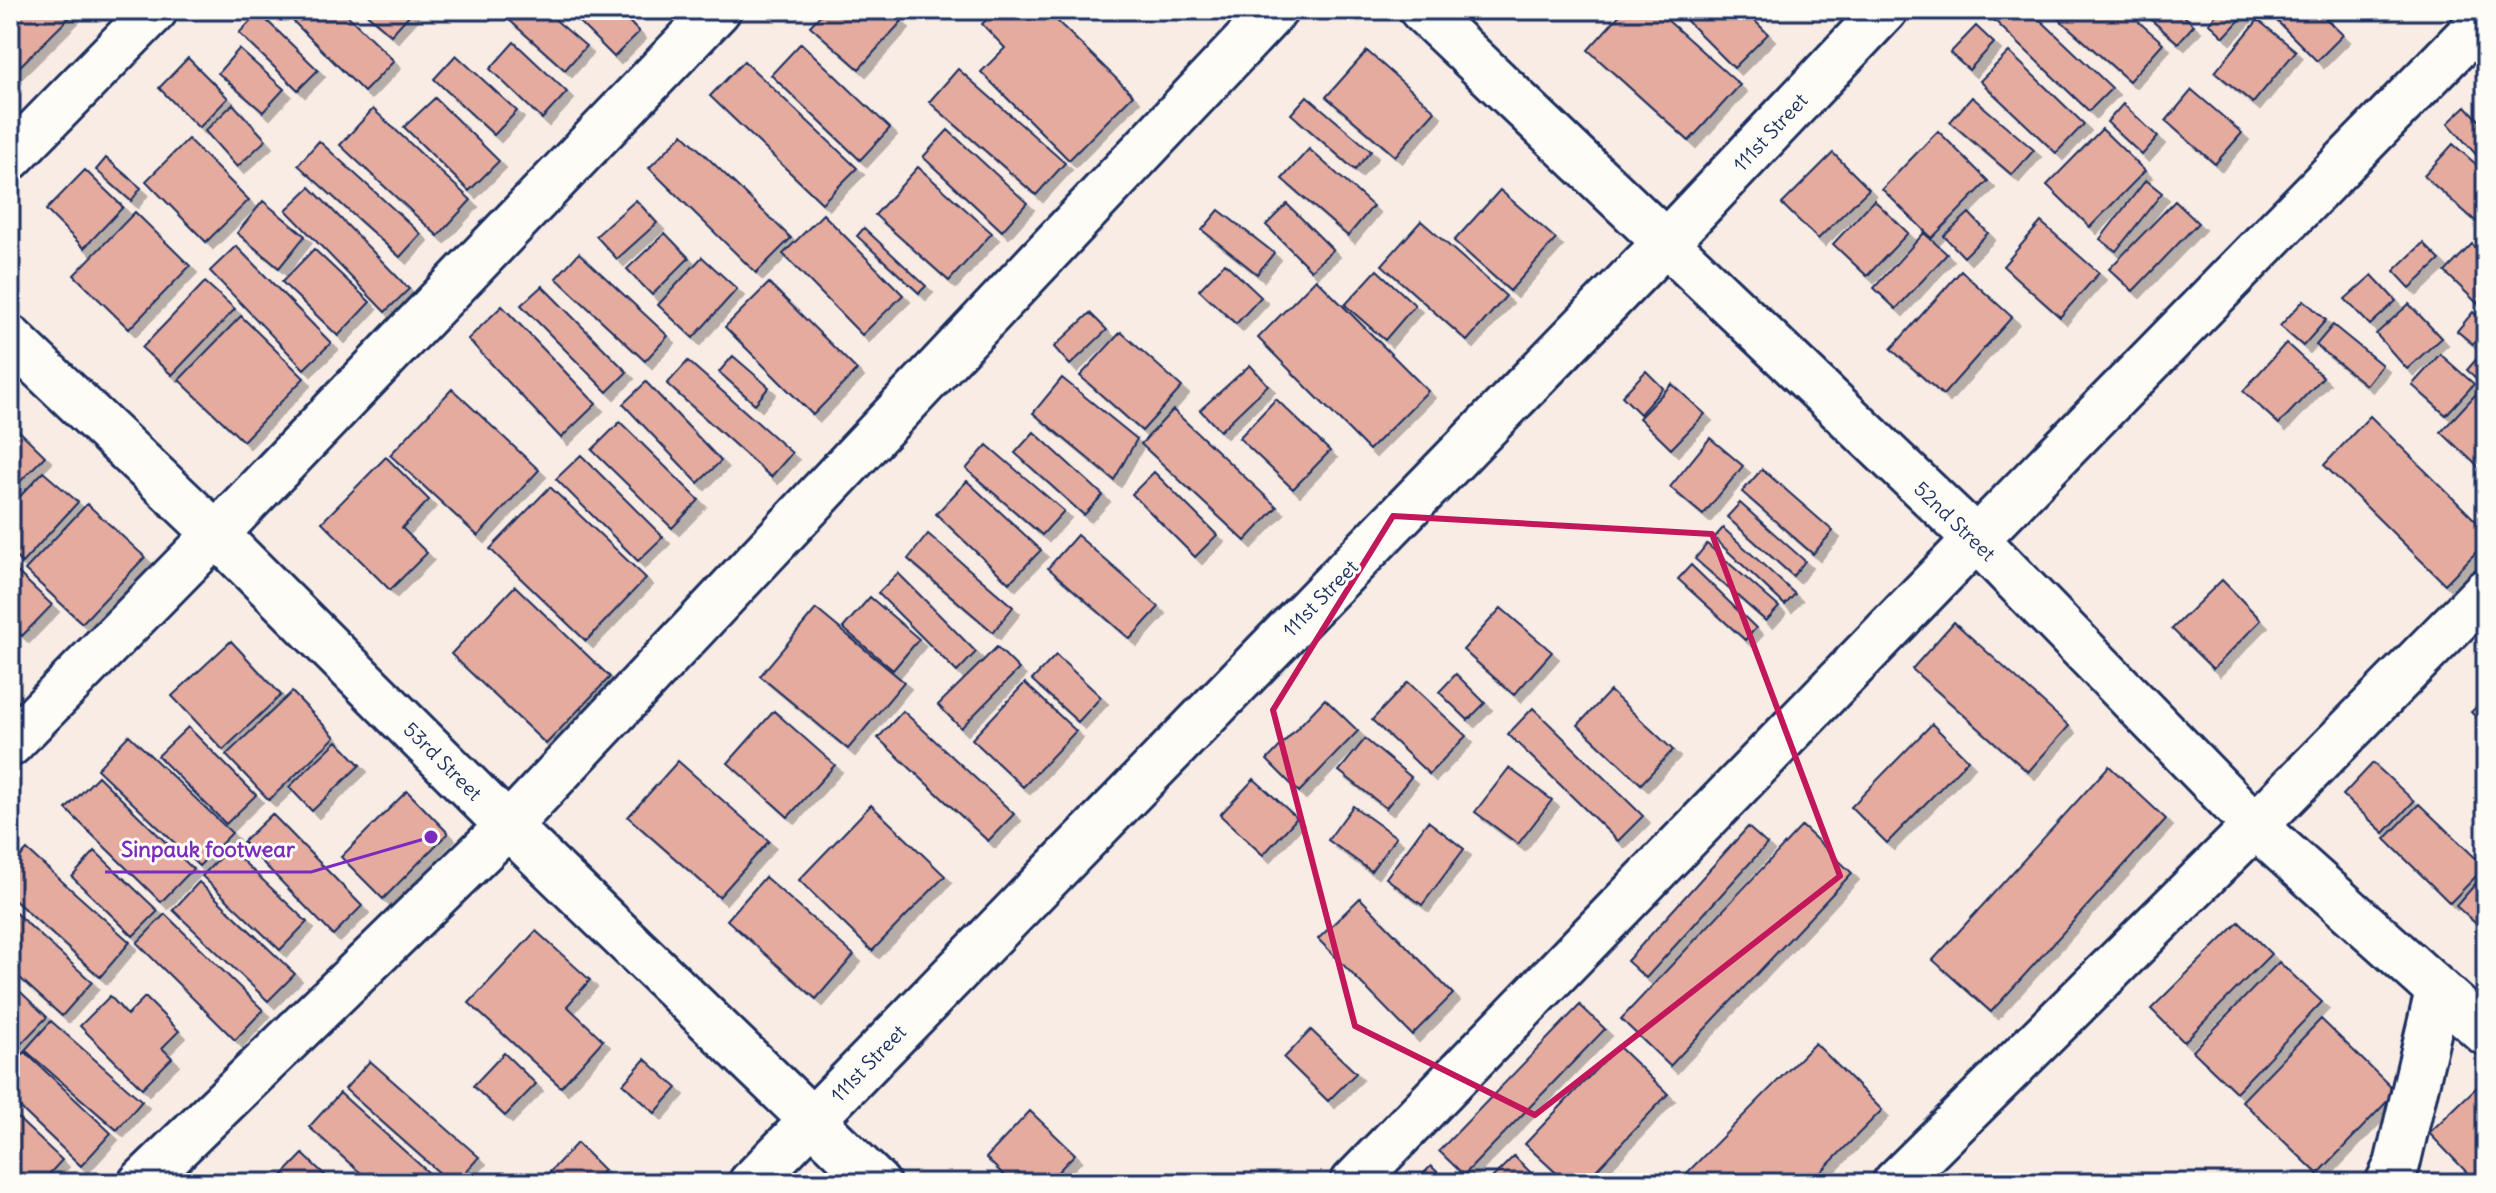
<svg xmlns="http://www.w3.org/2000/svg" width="2496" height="1193" viewBox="0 0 2496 1193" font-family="Delius,sans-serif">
	<defs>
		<filter id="shadow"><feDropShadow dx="7" dy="7" stdDeviation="0" flood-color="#0004"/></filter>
	</defs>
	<rect width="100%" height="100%" fill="#f8ece5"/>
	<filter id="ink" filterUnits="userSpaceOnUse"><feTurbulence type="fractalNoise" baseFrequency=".0125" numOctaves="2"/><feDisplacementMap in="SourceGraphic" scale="16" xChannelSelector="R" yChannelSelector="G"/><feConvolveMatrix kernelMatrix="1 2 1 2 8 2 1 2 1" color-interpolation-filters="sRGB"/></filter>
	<g filter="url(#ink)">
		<!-- building -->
		<path fill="#e5ab9f" stroke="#1b2f5e" stroke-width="2" filter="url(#shadow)" d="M10 10H67L72 15 10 76Z
			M282 10H342L394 61 364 92Z
			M362 10H410L412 12 391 35Z
			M515 10H544L586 46 565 70 507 18Z
			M567 10H618L639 32 614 57Z
			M825 10H889L902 21 859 69 810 26Z
			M996 10H1046L1133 95 1069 160 981 72 1005 48 982 24Z
			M1624 10H1656L1740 85 1689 141 1588 50Z
			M1676 10H1744L1768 34 1734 68Z
			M2004 10H2030L2112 88 2089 111 1994 20Z
			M2049 10H2125L2163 43 2129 81Z
			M2140 10H2177L2194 25 2178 43Z
			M2220 10H2249L2224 37 2209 23Z
			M2269 10H2317L2343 35 2317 61 2268 12Z
			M259 13 318 70 298 90 239 33Z
			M2258 20 2296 51 2253 103 2215 72Z
			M1976 26 1994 43 1969 70 1950 53Z
			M514 42 567 92 542 119 490 69Z
			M801 43 890 128 860 160 771 75Z
			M239 49 284 89 263 112 218 73Z
			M1367 51 1435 111 1395 156 1326 97Z
			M2009 52 2084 124 2056 153 1980 81Z
			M456 55 517 111 494 135 434 79Z
			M188 58 228 98 199 128 159 88Z
			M744 61 857 168 822 203 710 96Z
			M958 69 1065 163 1036 195 929 102Z
			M2192 90 2242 133 2215 164 2166 121Z
			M1307 96 1371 151 1355 170 1291 114Z
			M1972 97 2034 150 2012 175 1950 122Z
			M435 98 499 161 469 191 404 127Z
			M233 104 266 140 237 167 205 131Z
			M2123 104 2158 137 2142 155 2107 122Z
			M2466 106 2486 128V153L2480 159 2448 123Z
			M373 109 471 200 438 236 340 145Z
			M2102 129 2145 171 2090 227 2047 185Z
			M948 130 1027 203 1002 231 923 157Z
			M1938 131 1988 181 1932 238 1882 189Z
			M683 134 791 238 756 273 649 168Z
			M188 139 249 200 206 242 146 181Z
			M319 141 421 234 400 257 298 165Z
			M2453 144 2486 173V218L2480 225 2424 176Z
			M1309 149 1373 206 1348 236 1282 179Z
			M1833 153 1869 189 1818 239 1782 204Z
			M106 158 141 188 131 201 96 170Z
			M918 167 992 233 949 281 875 215Z
			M85 170 123 207 84 248 46 210Z
			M2146 180 2162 193 2116 251 2100 239Z
			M310 187 409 289 385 312 286 210Z
			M1500 190 1556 239 1510 291 1454 241Z
			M636 200 657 223 617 259 596 236Z
			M1874 200 1908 233 1867 276 1833 244Z
			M263 201 305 236 279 268 237 233Z
			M2175 201 2198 223 2133 291 2109 269Z
			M1287 204 1333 250 1311 270 1266 225Z
			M1219 210 1274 253 1257 274 1202 230Z
			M135 212 190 266 129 329 74 275Z
			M1969 213 1988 233 1964 257 1944 236Z
			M823 214 903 295 862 335 783 254Z
			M1421 221 1506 296 1467 341 1382 265Z
			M2041 222 2099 273 2060 317 2003 266Z
			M864 228 926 286 919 293 857 236Z
			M665 233 689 258 652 295 627 269Z
			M1924 233 1947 254 1896 309 1874 288Z
			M2423 243 2440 260 2410 288 2394 271Z
			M2472 244 2486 257V295L2478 304 2445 272Z
			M236 246 331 343 304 369 210 271Z
			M314 249 370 302 338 336 282 282Z
			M579 253 668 336 645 361 556 278Z
			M702 257 737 289 693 338 658 305Z
			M1225 263 1261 297 1236 324 1199 290Z
			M1377 270 1415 305 1385 340 1345 305Z
			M1961 271 2012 317 1943 395 1891 349Z
			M2372 275 2396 301 2370 325 2345 299Z
			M1316 279 1428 391 1369 450 1258 338Z
			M205 282 235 309 172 375 142 348Z
			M769 283 857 370 813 415 725 327Z
			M542 286 627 372 607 392 521 305Z
			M2304 300 2326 320 2303 346 2280 326Z
			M2409 304 2441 338 2407 369 2376 334Z
			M502 306 596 404 561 438 468 339Z
			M2473 312 2486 323V329L2473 344 2457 331Z
			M1090 313 1107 330 1070 365 1054 347Z
			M241 316 304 378 243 441 179 380Z
			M2333 325 2382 365 2366 385 2316 345Z
			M1121 332 1182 387 1142 431 1080 376Z
			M2286 343 2323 377 2279 424 2243 391Z
			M2486 348V387L2467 370Z
			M2440 354 2474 384 2446 415 2412 385Z
			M733 356 769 387 755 404 719 372Z
			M688 361 792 453 771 477 667 384Z
			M1250 365 1268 385 1220 431 1200 410Z
			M1646 371 1663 388 1640 414 1622 396Z
			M1062 378 1137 439 1114 480 1033 413Z
			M646 382 721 461 698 483 623 404Z
			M1672 384 1705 414 1671 449 1639 418Z
			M452 389 539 470 478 536 390 455Z
			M2477 393 2486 401V474L2441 432Z
			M1276 399 1330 451 1293 489 1239 438Z
			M1173 410 1277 507 1245 541 1141 444Z
			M2370 416 2486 531V542L2445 584 2324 465Z
			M10 422 45 456 10 492Z
			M620 422 699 500 672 528 592 450Z
			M1034 432 1103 495 1084 515 1015 453Z
			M1710 438 1743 466 1703 515 1670 487Z
			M987 445 1064 511 1042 535 966 469Z
			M581 455 663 537 638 561 556 479Z
			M386 457 429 500 402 528 427 553 390 590 322 522Z
			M1762 469 1833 531 1813 554 1742 492Z
			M43 472 78 502 22 563 10 552V507Z
			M1154 472 1217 535 1195 557 1132 494Z
			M967 481 1041 550 1009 583 936 514Z
			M550 487 646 578 586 641 490 549Z
			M1740 503 1805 561 1793 576 1727 517Z
			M87 504 145 557 82 623 25 570Z
			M1723 528 1795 594 1785 605 1714 538Z
			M928 534 1013 607 993 632 908 559Z
			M1077 535 1159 607 1130 639 1048 568Z
			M1707 544 1779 607 1766 621 1695 559Z
			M10 565 52 605 22 636 10 624Z
			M1691 565 1756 628 1745 640 1678 579Z
			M898 573 976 652 957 672 878 593Z
			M2222 580 2261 620 2213 669 2172 629Z
			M515 586 610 677 546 744 451 654Z
			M870 597 919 639 893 670 843 628Z
			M1501 608 1552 652 1514 695 1463 650Z
			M816 609 904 682 848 749 760 676Z
			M1954 622 2069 726 2028 772 1912 669Z
			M231 641 281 695 223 750 172 696Z
			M997 647 1019 669 961 728 938 705Z
			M1056 655 1101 697 1078 722 1032 680Z
			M1456 674 1485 703 1468 720 1439 692Z
			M1408 682 1466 736 1429 774 1372 720Z
			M1025 683 1076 731 1023 787 972 739Z
			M1610 691 1673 750 1641 784 1578 725Z
			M292 692 335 737 269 800 226 755Z
			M2486 698V728L2471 712Z
			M1325 699 1358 731 1299 792 1267 760Z
			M1533 708 1643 816 1618 841 1508 734Z
			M774 711 835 765 788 817 728 763Z
			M903 711 1014 814 988 841 878 738Z
			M1932 724 1968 760 1887 843 1851 807Z
			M188 727 256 795 226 824 158 756Z
			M129 735 232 833 199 866 97 769Z
			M1365 739 1411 777 1386 808 1339 771Z
			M337 741 360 765 312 811 289 787Z
			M678 761 769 841 719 897 628 817Z
			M2373 763 2414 801 2384 833 2343 795Z
			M2109 766 2166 819 1991 1012 1933 960Z
			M1509 768 1552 800 1518 844 1475 812Z
			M98 776 193 869 161 902 66 809Z
			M1254 779 1297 818 1263 855 1220 815Z
			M407 791 448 833 383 899 341 857Z
			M2419 804 2485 867 2450 903 2385 839Z
			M871 805 945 876 872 951 799 880Z
			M1353 806 1396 837 1371 871 1328 840Z
			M272 814 362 906 333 935 243 842Z
			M1428 821 1464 849 1422 905 1386 878Z
			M1802 826 1852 873 1670 1066 1621 1019Z
			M1748 827 1767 844 1646 978 1627 961Z
			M229 848 307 922 280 950 202 876Z
			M27 850 130 942 100 977 10 896V868Z
			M95 851 158 911 133 936 72 877Z
			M2486 872V922L2481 928 2456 906Z
			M765 877 854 955 816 999 727 920Z
			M199 882 295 974 268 1001 173 910Z
			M1360 898 1453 994 1412 1035 1318 939Z
			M10 908 92 982 62 1016 10 969Z
			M165 914 263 1010 235 1040 137 943Z
			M2239 922 2271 954 2184 1042 2151 1009Z
			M536 931 590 980 567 1006 603 1040 561 1087 469 1003Z
			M2279 962 2322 1002 2236 1092 2193 1051Z
			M10 982 47 1017 10 1055Z
			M110 996 127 1015 145 997 179 1031 162 1048 172 1058 142 1088 80 1026Z
			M1580 1005 1605 1029 1464 1175 1439 1151Z
			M2321 1019 2396 1092 2318 1174 2242 1101Z
			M51 1021 142 1101 117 1130 25 1050Z
			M1311 1030 1356 1073 1328 1101 1284 1058Z
			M1815 1043 1882 1110 1810 1183H1677Z
			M1618 1046 1668 1094 1584 1183H1567L1525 1144Z
			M25 1052 111 1133 81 1166 10 1098V1067Z
			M504 1053 536 1084 505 1116 473 1086Z
			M645 1059 677 1088 655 1113 623 1084Z
			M370 1061 479 1157 456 1183H451L345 1089Z
			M2482 1082 2486 1087V1183H2477L2429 1133Z
			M340 1093 440 1183H372L309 1127Z
			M10 1111 62 1160 41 1183H26L10 1168Z
			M1030 1111 1075 1154 1047 1183H1012L986 1158Z
			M577 1143 604 1170 592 1183H557L548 1174Z
			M303 1154 333 1183H275Z
			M1514 1156 1541 1183H1487Z
			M1431 1166 1449 1183H1414Z"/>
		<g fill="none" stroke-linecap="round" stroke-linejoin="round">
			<defs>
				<path id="street" d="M1422 10 1976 539 2255 826 2486 1033
					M10 158 155 10
					M10 338 216 534 508 826 877 1183
					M10 744 216 534 718 10
					M141 1183 508 826 1275 10
					M751 1183 1666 242 1885 10
					M1353 1183 1976 539 2486 17
					M1895 1183 2255 826 2486 591
					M2388 1183 2397 1165 2438 991"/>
			</defs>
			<!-- street casing -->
			<use href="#street" stroke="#1b2f5e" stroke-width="50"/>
			<!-- street -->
			<use href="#street" stroke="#fdfcf7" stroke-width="44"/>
		</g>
	</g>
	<!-- marked area -->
	<path fill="none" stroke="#c2185b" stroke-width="6" stroke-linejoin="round" d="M1393 516 1712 534 1840 876 1535 1115 1355 1026 1273 710Z"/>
	<g text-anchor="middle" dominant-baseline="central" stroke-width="6" stroke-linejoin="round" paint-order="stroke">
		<!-- street labels -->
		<g font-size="20" fill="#1b2f5e" stroke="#fdfcf7">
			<text transform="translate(1770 132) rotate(-47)">111st Street</text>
			<text transform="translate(1955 521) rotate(44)">52nd Street</text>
			<text transform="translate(1320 598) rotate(-46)">111st Street</text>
			<text transform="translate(443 761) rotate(45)">53rd Street</text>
			<text transform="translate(868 1063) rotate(-46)">111st Street</text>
		</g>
	</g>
	<!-- callouts -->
	<path fill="none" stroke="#7b2cbf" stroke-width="3" d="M431 837L311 872H105"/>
	<circle fill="#7b2cbf" stroke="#fdfcf7" stroke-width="3" cx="431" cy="837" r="8"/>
	<g font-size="22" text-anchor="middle" font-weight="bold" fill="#7b2cbf" stroke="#fdfcf7" stroke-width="6" stroke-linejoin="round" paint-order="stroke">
		<text x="208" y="857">Sinpauk footwear</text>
	</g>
	<!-- margin -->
	<rect width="2496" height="1193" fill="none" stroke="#fdfcf7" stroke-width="40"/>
	<rect x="20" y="20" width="2456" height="1153" fill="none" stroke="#1b2f5e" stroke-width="3" filter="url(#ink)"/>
</svg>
